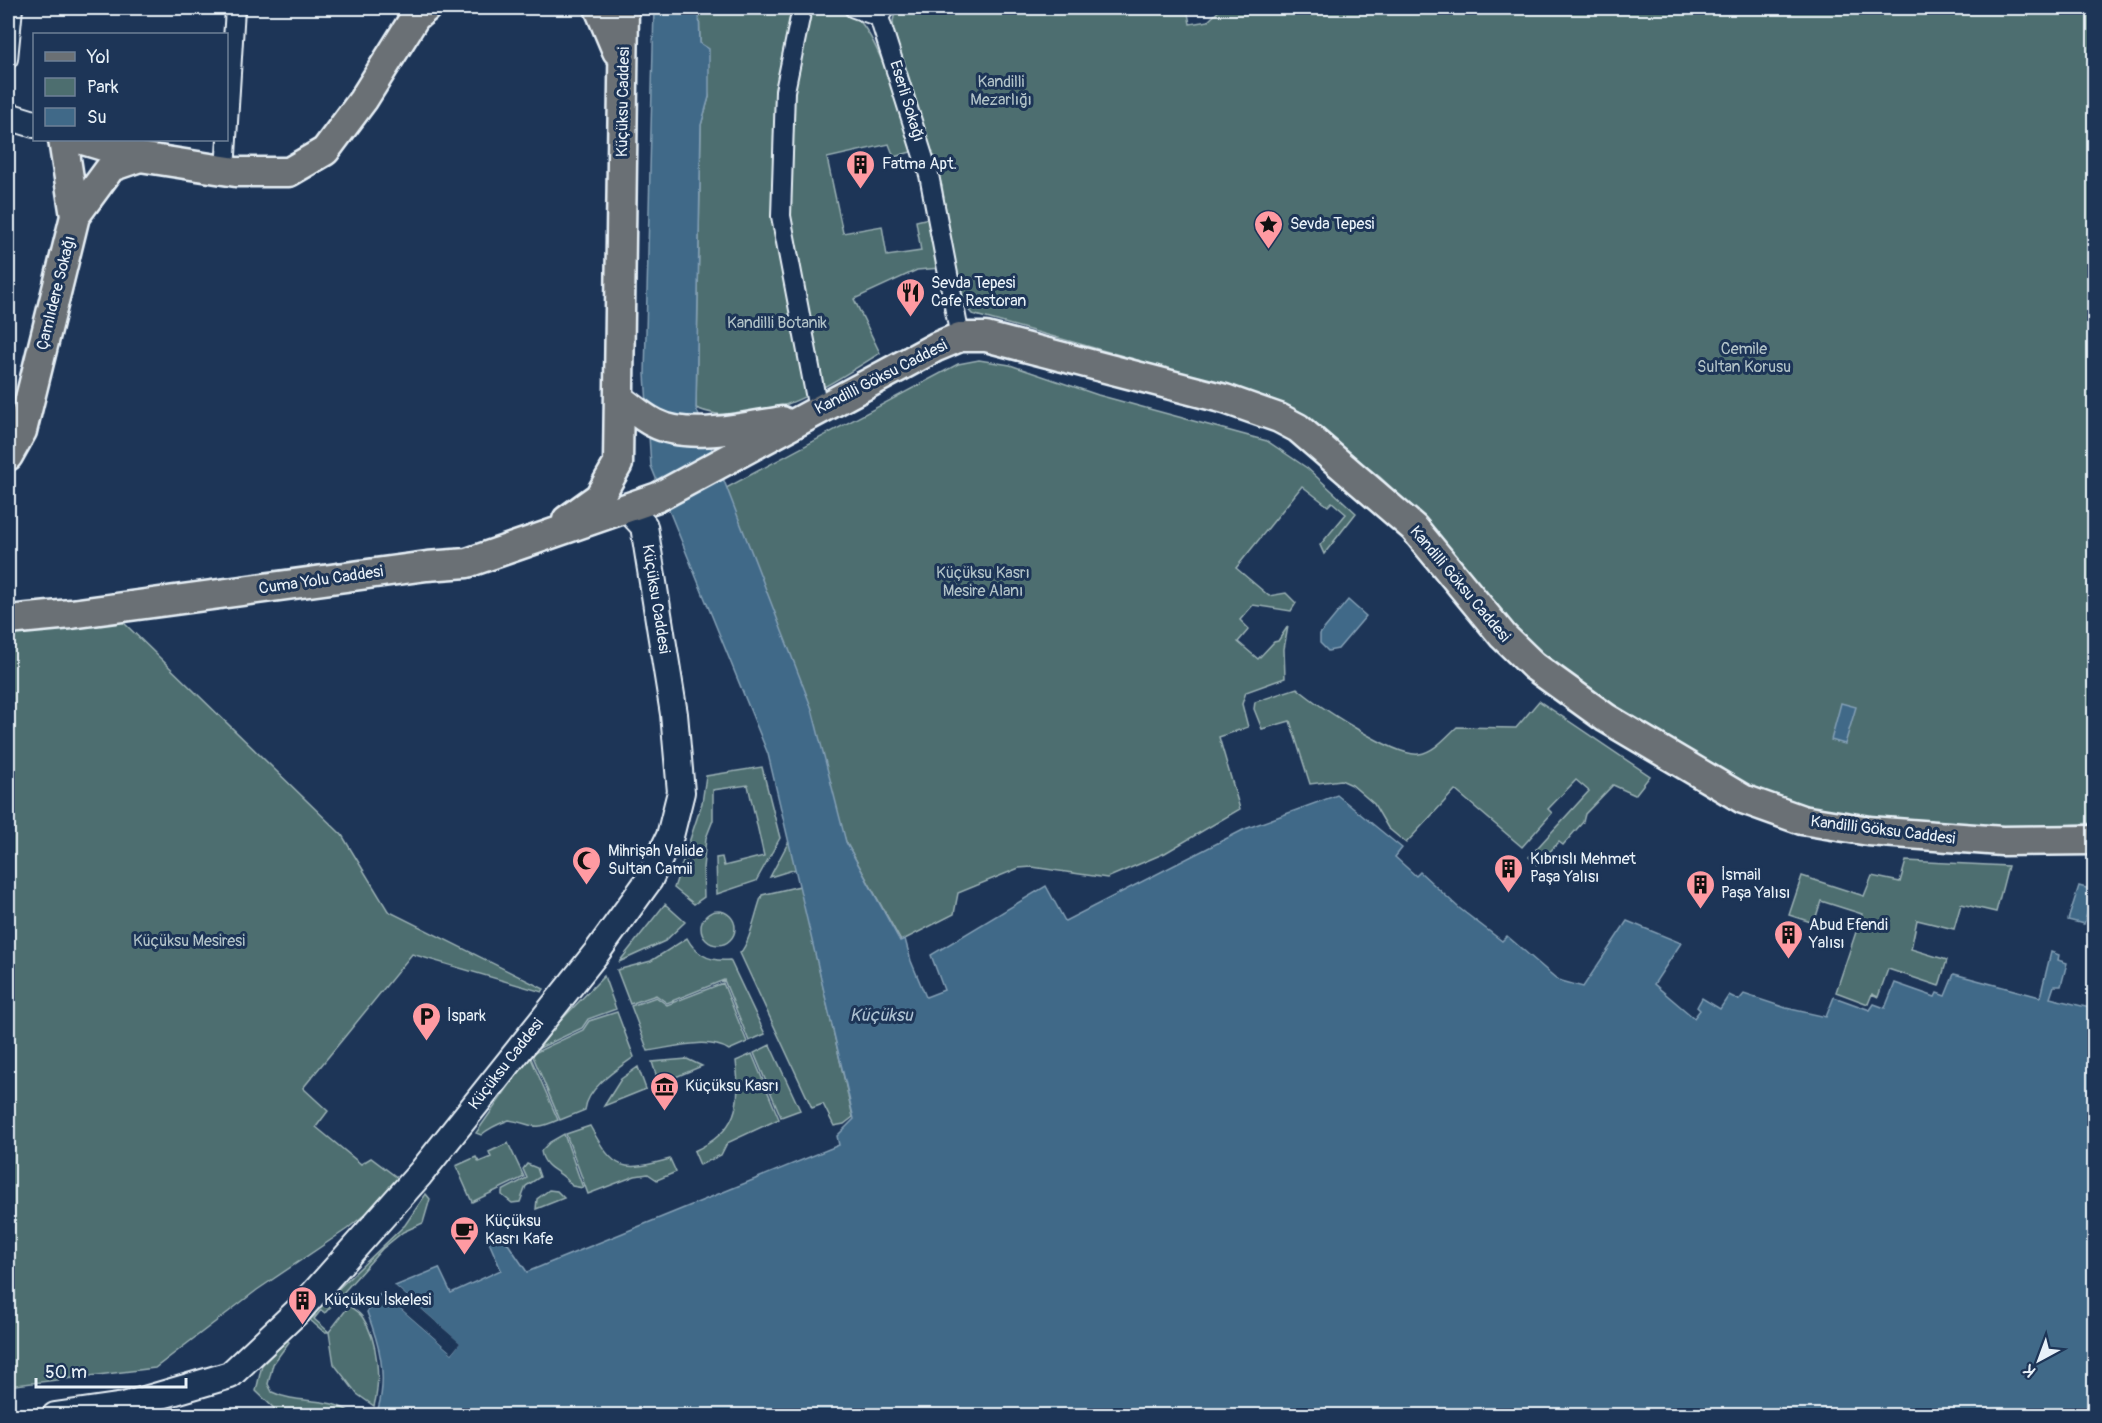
<svg xmlns="http://www.w3.org/2000/svg" width="2102" height="1423" viewBox="0 0 2102 1423" font-family="Pangolin,sans-serif">
	<rect width="100%" height="100%" fill="#1d3557"/>
	<filter id="ink" filterUnits="userSpaceOnUse"><feTurbulence type="fractalNoise" baseFrequency=".0167" numOctaves="2"/><feDisplacementMap in="SourceGraphic" scale="12" xChannelSelector="R" yChannelSelector="G"/><feConvolveMatrix kernelMatrix="1 2 1 2 8 2 1 2 1" color-interpolation-filters="sRGB"/></filter>
	<g filter="url(#ink)">
		<!-- green -->
		<path fill="#4d6e6f" stroke="#9ab0b4" stroke-width="1.5" d="M699 8C730 8 832 0 853 15 878 31 903 121 914 151L894 157 889 144 827 158 843 233 882 226 887 256 921 251 916 221 929 218 940 268 917 270 854 299 880 353C829 385 758 434 696 408L701 125 709 97 700 43Z
			M896 8H1187L1190 24 1208 21 1222 8H2094V823L1991 829 1808 811 1749 788 1613 708 1567 673 1517 632 1426 520 1380 477 1303 418 1273 404 1134 359 972 314 960 300 942 186 894 32 893 21Z
			M979 360 1010 365 1098 395 1267 441 1307 468 1356 513 1324 554 1320 545 1346 514 1332 502 1328 506 1302 486 1236 568 1269 596 1286 593 1296 603 1291 611 1253 605 1240 620 1249 629 1238 642 1258 659 1274 642 1278 641 1288 626 1284 649 1285 678 1246 692 1242 704 1248 727 1219 737 1240 809 1165 853 1107 878 1032 867 1019 868 958 893 954 914 901 941 846 842 726 488 958 364Z
			M122 621 342 835 388 911 544 989 542 992 412 954 303 1088 328 1111 316 1127 361 1164 371 1158 399 1179 389 1195 347 1229 257 1290 155 1368 8 1386V631Z
			M1297 688C1317 705 1394 757 1419 754 1434 752 1446 737 1457 727L1516 728 1539 701 1650 776 1635 795 1613 785 1585 814 1583 822 1563 845 1559 842 1537 865 1529 857 1589 791 1576 780 1548 809 1552 813 1522 847 1455 790 1406 843 1388 828 1374 804 1352 785 1341 780 1310 784 1290 721 1262 729 1254 709 1255 702Z
			M762 767 780 838 756 881 717 894 716 858 722 857 724 866 764 856 748 785 713 790V820L706 838 703 868 704 897 694 904 674 888 702 803 706 776Z
			M789 841 796 869 770 877Z
			M1906 861 2008 866 1996 912 1961 904 1954 929 1917 920 1911 949 1947 960 1939 986 1888 969 1878 997 1872 994 1868 1004 1836 992 1862 914 1821 901 1814 923 1789 915 1802 876 1864 896 1872 876 1900 882Z
			M800 886 853 1117 844 1124 834 1126 823 1104 812 1108 740 953C750 943 756 910 762 895Z
			M665 904 685 922 665 941 619 962Z
			M701 928a17 17 0 1 1 34 0a17 17 0 1 1-34 0Z
			M687 938C696 955 711 962 730 960L765 1034 749 1041 724 980 667 1003 656 995 630 1004 617 970 651 961Z
			M604 976 616 1009 588 1019 582 1028 529 1053Z
			M723 983 747 1042 729 1050C707 1036 671 1048 648 1051L631 1006 656 997 667 1005Z
			M617 1012 634 1057C617 1069 587 1088 585 1110L560 1120 532 1054 583 1030 589 1021Z
			M770 1045 800 1110 781 1117 754 1053Z
			M752 1054 779 1119 727 1143 721 1155 700 1165 694 1151C738 1131 741 1105 736 1061Z
			M530 1056 558 1120C531 1132 534 1124 509 1120 498 1124 489 1128 481 1135L476 1133Z
			M687 1059 702 1066 659 1084 652 1062Z
			M638 1067 646 1089 604 1106 621 1079Z
			M590 1126C615 1172 622 1172 670 1159L676 1172 657 1180 648 1174 635 1176 588 1194 566 1134Z
			M564 1134 583 1188 572 1186C563 1170 544 1171 541 1151L550 1142Z
			M508 1143 524 1177 472 1202 456 1166 476 1157 479 1162 491 1157 489 1152Z
			M527 1164 537 1168 540 1177 526 1186 520 1202 512 1203 502 1195V1191L527 1178 523 1169Z
			M549 1190 557 1191 564 1198 536 1209 537 1199Z
			M426 1194 430 1199 423 1223 403 1232 382 1249 325 1313 321 1310 314 1319 329 1332 349 1306C353 1309 360 1313 363 1318 378 1341 381 1380 374 1406L357 1394 334 1364 329 1332H324L310 1320 315 1315 313 1313 405 1225Z
			M287 1340 289 1342 273 1364 268 1384 272 1392C300 1406 327 1394 354 1415H281L256 1391 262 1365Z"/>
		<!-- water -->
		<path fill="#406988" stroke="#839fb5" stroke-width="1.5" d="M654 8H699L700 43 709 49V97L701 125 696 408 812 709 846 842 900 941 905 939 911 961 926 997 944 990 931 955 1046 886 1065 921 1245 829 1337 795 1402 848 1395 857 1416 876 1420 872 1459 908 1502 941 1507 936 1558 980 1583 987 1627 921 1681 943 1654 984 1694 1018 1700 1010 1697 1007 1702 998 1720 1009 1729 995 1739 1000 1744 994 1786 1008 1826 1017 1834 997 1870 1010 1874 1004 1885 1008 1895 983 1935 997 1937 993 1945 996 1954 974 2040 997 2051 952 2059 955 2058 960 2067 963 2061 986H2054L2050 998 2094 1009V1415H387L378 1409C388 1375 379 1344 367 1312L382 1292 452 1353 459 1343 395 1286 439 1268 451 1293 501 1270 488 1240 502 1235 527 1272 839 1145 837 1136 854 1119 768 754 651 466 645 374Z
			M1348 600 1366 616 1338 649 1328 651 1320 643V634Z
			M1841 703 1856 707 1845 744 1831 740Z
			M2079 886 2094 890 2084 924 2068 920Z"/>
		<!-- pier -->
		<path fill="#1d3557" d="M395 1286 460 1343 452 1353 382 1292 385 1291 451 1349 455 1344 392 1288Z"/>
		<g fill="none" stroke-linecap="round" stroke-linejoin="round">
			<defs>
				<path id="street" d="M802 8 785 91 781 216 818 409
					M854 8 879 17
					M885 8 879 17 929 175 960 337
					M8 59 13 8
					M225 171 235 8"/>
				<path id="secondary" d="M8 116 34 124
					M55 1416 124 1406 230 1375 300 1309 420 1174 597 952 649 880 670 836 681 792 674 714 644 526 628 509"/>
				<path id="primary" d="M599 8 617 51
					M63 140 75 216
					M83 140 140 157 236 172H289L325 151 363 100 415 17 426 8
					M620 399C631 407 642 417 654 423 688 441 745 427 782 421
					M8 456 22 431 75 216 111 167 140 157
					M567 520 599 497 618 464 624 8
					M8 620 71 614 427 566 467 563 658 497 936 347 960 337H986L1225 399 1279 418 1298 428 1414 528 1503 636 1534 666 1606 718 1743 799 1802 820 1869 831 2002 841 2094 840"/>
			</defs>
			<!-- street casing -->
			<use href="#street" stroke="#e8f1f8" stroke-width="22"/>
			<!-- secondary casing -->
			<use href="#secondary" stroke="#e8f1f8" stroke-width="30"/>
			<!-- primary casing -->
			<use href="#primary" stroke="#e8f1f8" stroke-width="33"/>
			<!-- street -->
			<use href="#street" stroke="#1d3557" stroke-width="18"/>
			<!-- secondary -->
			<use href="#secondary" stroke="#1d3557" stroke-width="26"/>
			<!-- primary -->
			<use href="#primary" stroke="#6b7074" stroke-width="28"/>
		</g>
	</g>
	<!-- icons -->
	<defs>
		<symbol id="building-pin" viewBox="-11 -11 22 30"><path d="M0 17L-7.5 6A9.5 9.5 0 1 1 7.5 6Z" fill="#ff9aa2" stroke="#1d3557"/><path d="M-4-6H4V6H1V3H-1V6H-4ZM-2.5-4.3h1.7v1.8h-1.7ZM.8-4.3h1.7v1.8H.8ZM-2.5-1h1.7V.8h-1.7ZM.8-1h1.7V.8H.8Z" fill="#111"/></symbol>
		<symbol id="sight-pin" viewBox="-11 -11 22 30"><path d="M0 17L-7.5 6A9.5 9.5 0 1 1 7.5 6Z" fill="#ff9aa2" stroke="#1d3557"/><path d="M0-6L1.8-2.2L6-1.7L2.9 1.2L3.7 5.4L0 3.3L-3.7 5.4L-2.9 1.2L-6-1.7L-1.8-2.2Z" fill="#111"/></symbol>
		<symbol id="restaurant-pin" viewBox="-11 -11 22 30"><path d="M0 17L-7.5 6A9.5 9.5 0 1 1 7.5 6Z" fill="#ff9aa2" stroke="#1d3557"/><path d="M-5-6h1v4h1v-4h1v4h1v-4h1v5L-1.5 .5V6h-2V.5L-5-1ZM5-6V6H3V1.5H1.5Q1.5-4 5-6Z" fill="#111"/></symbol>
		<symbol id="mosque-pin" viewBox="-11 -11 22 30"><path d="M0 17L-7.5 6A9.5 9.5 0 1 1 7.5 6Z" fill="#ff9aa2" stroke="#1d3557"/><path d="M3.5-4.9A6 6 0 1 0 3.5 4.9A5 5 0 1 1 3.5-4.9Z" fill="#111"/></symbol>
		<symbol id="parking-pin" viewBox="-11 -11 22 30"><path d="M0 17L-7.5 6A9.5 9.5 0 1 1 7.5 6Z" fill="#ff9aa2" stroke="#1d3557"/><path d="M-3.5-5.5H1a3.5 3.5 0 0 1 0 7H-1V5.5H-3.5ZM-1-3.4V-.6H.8a1.4 1.4 0 0 0 0-2.8Z" fill="#111"/></symbol>
		<symbol id="museum-pin" viewBox="-11 -11 22 30"><path d="M0 17L-7.5 6A9.5 9.5 0 1 1 7.5 6Z" fill="#ff9aa2" stroke="#1d3557"/><path d="M0-6L6-3V-2H-6V-3ZM-5-1h2V3h-2ZM-1-1h2V3h-2ZM3-1h2V3H3ZM-6 4H6V6H-6Z" fill="#111"/></symbol>
		<symbol id="cafe-pin" viewBox="-11 -11 22 30"><path d="M0 17L-7.5 6A9.5 9.5 0 1 1 7.5 6Z" fill="#ff9aa2" stroke="#1d3557"/><path d="M-5.5-4.5H6V0H3Q3 3.5 0 3.5H-2.5Q-5.5 3.5-5.5 0ZM3-3.2v2h1.7v-2ZM-6 4.5H4V6H-6Z" fill="#111"/></symbol>
	</defs>
	<g fill-rule="evenodd">
		<use href="#building-pin" x="844" y="148" width="33" height="45"/>
		<use href="#sight-pin" x="1252" y="208" width="33" height="45"/>
		<use href="#restaurant-pin" x="894" y="276" width="33" height="45"/>
		<use href="#mosque-pin" x="570" y="844" width="33" height="45"/>
		<use href="#building-pin" x="1492" y="852" width="33" height="45"/>
		<use href="#building-pin" x="1684" y="868" width="33" height="45"/>
		<use href="#building-pin" x="1772" y="918" width="33" height="45"/>
		<use href="#parking-pin" x="410" y="1000" width="33" height="45"/>
		<use href="#museum-pin" x="648" y="1070" width="33" height="45"/>
		<use href="#cafe-pin" x="448" y="1214" width="33" height="45"/>
		<use href="#building-pin" x="286" y="1284" width="33" height="45"/>
	</g>
	<g text-anchor="middle" dominant-baseline="central" stroke-width="6" stroke-linejoin="round" paint-order="stroke">
		<!-- park labels -->
		<g font-size="16" fill="#b2c3c8" stroke="#1d3557">
			<text x="1001" y="82">Kandilli<tspan x="1001" dy="18">Mezarlığı</tspan></text>
			<text x="777" y="323">Kandilli Botanik</text>
			<text x="1744" y="349">Cemile<tspan x="1744" dy="18">Sultan Korusu</tspan></text>
			<text x="983" y="573">Küçüksu Kasrı<tspan x="983" dy="18">Mesire Alanı</tspan></text>
			<text x="189" y="941">Küçüksu Mesiresi</text>
		</g>
		<!-- street labels -->
		<g font-size="16" fill="#e8f1f8" stroke="#1d3557">
			<text transform="translate(907 101) rotate(73)">Eserli Sokağı</text>
			<text transform="translate(623 102) rotate(-89)">Küçüksu Caddesi</text>
			<text transform="translate(56 293) rotate(-76)">Çamlıdere Sokağı</text>
			<text transform="translate(881 377) rotate(-27)">Kandilli Göksu Caddesi</text>
			<text transform="translate(321 580) rotate(-8)">Cuma Yolu Caddesi</text>
			<text transform="translate(1460 584) rotate(50)">Kandilli Göksu Caddesi</text>
			<text transform="translate(656 599) rotate(81)">Küçüksu Caddesi</text>
			<text transform="translate(1883 830) rotate(7)">Kandilli Göksu Caddesi</text>
			<text transform="translate(506 1064) rotate(-52)">Küçüksu Caddesi</text>
		</g>
		<!-- poi labels -->
		<g font-size="16" fill="#e8f1f8" stroke="#1d3557" text-anchor="start">
			<text x="882" y="164">Fatma Apt.</text>
			<text x="1290" y="224">Sevda Tepesi</text>
			<text x="931" y="283">Sevda Tepesi<tspan x="931" dy="18">Cafe Restoran</tspan></text>
			<text x="608" y="851">Mihrişah Valide<tspan x="608" dy="18">Sultan Camii</tspan></text>
			<text x="1530" y="859">Kıbrıslı Mehmet<tspan x="1530" dy="18">Paşa Yalısı</tspan></text>
			<text x="1721" y="875">İsmail<tspan x="1721" dy="18">Paşa Yalısı</tspan></text>
			<text x="1809" y="925">Abud Efendi<tspan x="1809" dy="18">Yalısı</tspan></text>
			<text x="447" y="1016">İspark</text>
			<text x="685" y="1086">Küçüksu Kasrı</text>
			<text x="485" y="1221">Küçüksu<tspan x="485" dy="18">Kasrı Kafe</tspan></text>
			<text x="324" y="1300">Küçüksu İskelesi</text>
		</g>
		<!-- water labels -->
		<g font-size="18" font-style="italic" fill="#adc1d1" stroke="#1d3557">
			<text x="881" y="1015">Küçüksu</text>
		</g>
	</g>
	<!-- margin -->
	<rect width="2102" height="1423" fill="none" stroke="#1d3557" stroke-width="30"/>
	<rect x="15" y="15" width="2072" height="1393" fill="none" stroke="#e8f1f8" stroke-width="2" filter="url(#ink)"/>
	<!-- legend -->
	<rect x="33" y="33" width="195" height="108" fill="#1d3557" stroke="#6e8097" stroke-width="1.5"/>
	<rect x="45" y="52" width="30" height="9" fill="#6b7074" stroke="#6e8097" stroke-width="1.5"/>
	<text x="87" y="63" font-size="18" fill="#e8f1f8">Yol</text>
	<rect x="45" y="78" width="30" height="18" fill="#4d6e6f" stroke="#6e8097" stroke-width="1.5"/>
	<text x="87" y="93" font-size="18" fill="#e8f1f8">Park</text>
	<rect x="45" y="108" width="30" height="18" fill="#406988" stroke="#6e8097" stroke-width="1.5"/>
	<text x="87" y="123" font-size="18" fill="#e8f1f8">Su</text>
	<!-- north arrow -->
	<g transform="translate(2039 1360) rotate(221)" stroke="#1d3557" stroke-width="4.5" paint-order="stroke">
	<path d="M0-4.5L10 22L0 15L-10 22Z" fill="#e8f1f8"/>
	<text y="-9" font-size="16" font-weight="bold" text-anchor="middle" fill="#e8f1f8">K</text>
	</g>
	<!-- scale -->
	<path d="M36 1378v9h150v-9" fill="none" stroke="#e8f1f8" stroke-width="3"/>
	<text x="45" y="1378" font-size="18" fill="#e8f1f8" stroke="#1d3557" stroke-width="4.5" paint-order="stroke">50 m</text>
</svg>
